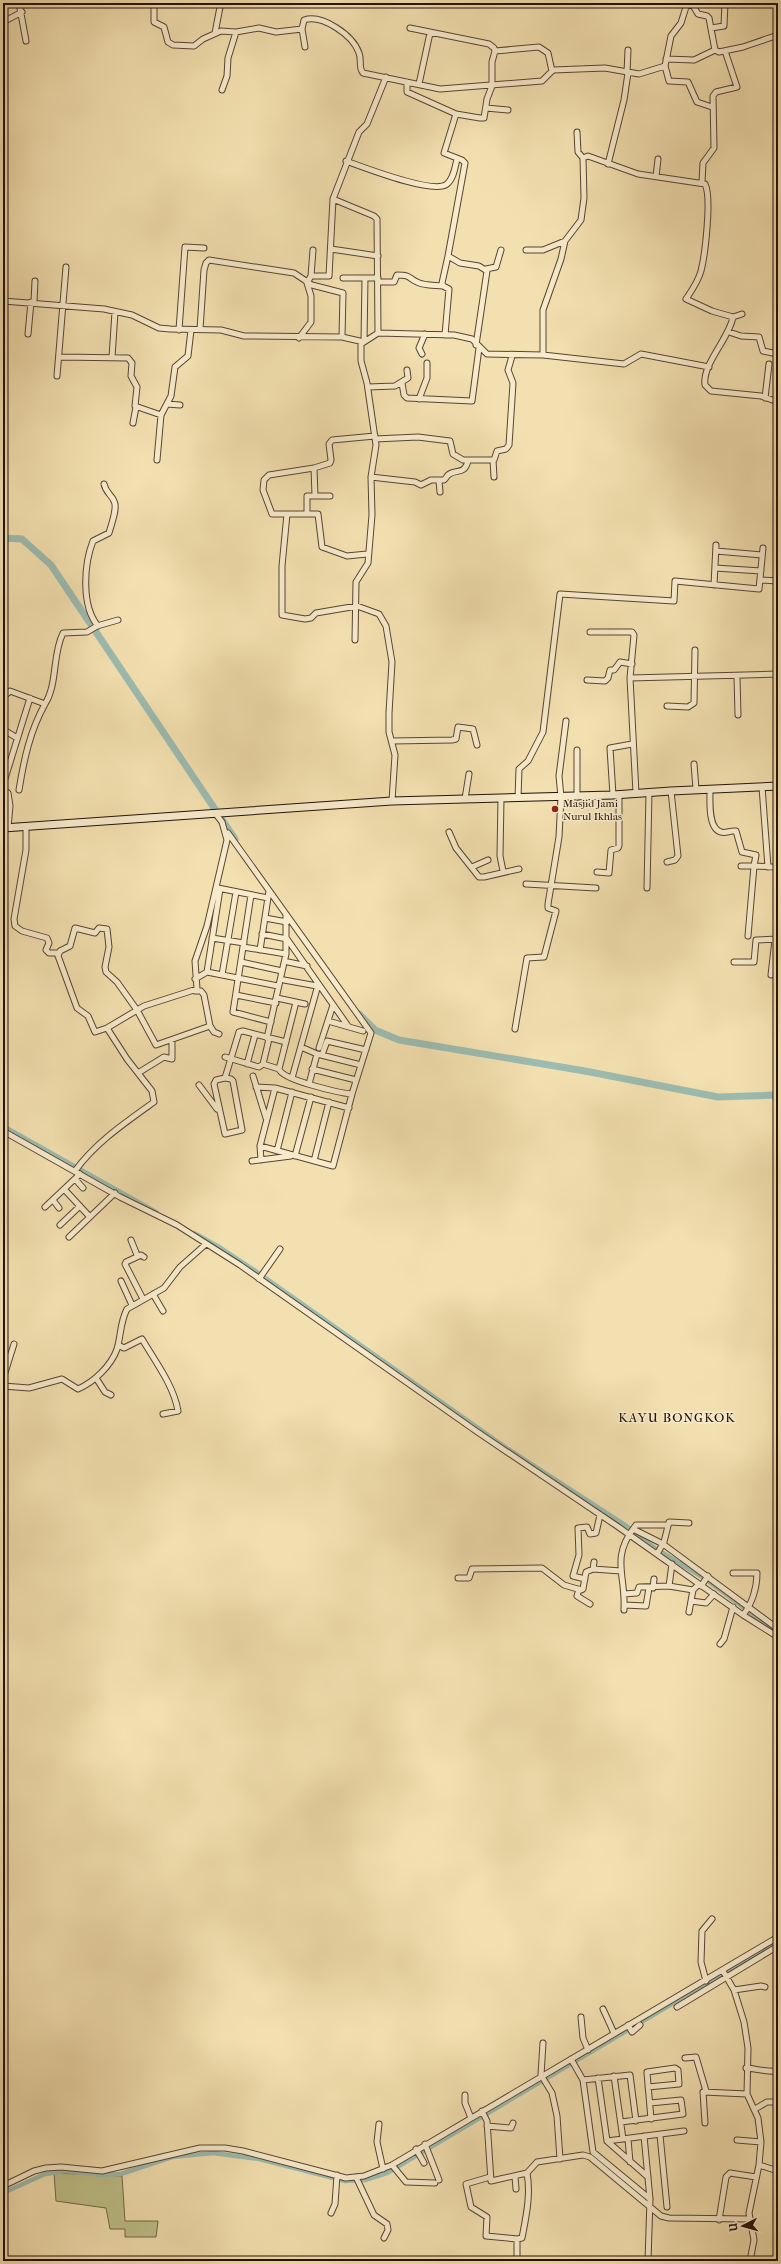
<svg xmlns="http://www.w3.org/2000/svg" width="781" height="2264" viewBox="0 0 781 2264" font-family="'IM FELL French Canon',serif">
	<rect width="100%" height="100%" fill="#f3e0b0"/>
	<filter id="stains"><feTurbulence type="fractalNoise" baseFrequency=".005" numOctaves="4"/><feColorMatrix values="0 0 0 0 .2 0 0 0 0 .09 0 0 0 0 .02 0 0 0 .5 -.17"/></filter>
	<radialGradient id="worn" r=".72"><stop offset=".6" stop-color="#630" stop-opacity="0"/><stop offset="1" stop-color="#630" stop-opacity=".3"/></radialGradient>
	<!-- green -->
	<path fill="#bec189" stroke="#716848" d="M54 2173 122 2176 125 2221H158L156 2237H125V2229H110L106 2208 56 2201Z"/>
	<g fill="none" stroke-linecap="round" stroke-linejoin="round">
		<!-- canal -->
		<path stroke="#9cbcb1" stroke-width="4.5" d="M3 1126 156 1212
			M194 1233 221 1248 260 1274 508 1449 625 1525 656 1549 704 1578 778 1633
			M3 2193 45 2174 66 2171 101 2175 121 2174 172 2157 213 2153 259 2159 345 2181 365 2180 387 2173 778 1941"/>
		<!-- river -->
		<path stroke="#9cbcb1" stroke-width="7" d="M3 538 22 539 51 565 235 839
			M359 1014 375 1030 399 1040 585 1071 718 1097 778 1095"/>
		<defs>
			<path id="street" d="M19 3 26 41
				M154 3V22L164 27 168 42 173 45 194 46 203 39 221 31 236 32 259 28 276 32 302 29
				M692 4 698 14 707 16 709 18 715 50
				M3 22 22 12
				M410 28 489 44 494 48 495 51
				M711 28 724 26 725 3
				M215 33 220 7
				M305 47 302 29 304 20C322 14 353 35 359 53 362 60 358 67 363 73L440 89 542 81 553 70 605 68 639 74 665 66 671 36 681 23 686 7 692 3
				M666 59 694 60 715 50 719 52 743 47 778 35
				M665 66 669 81 688 82 697 102 712 107
				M627 73 628 50
				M407 82V92L456 114 480 118H484L487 99 492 86V62L495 51 539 47 548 53 552 71
				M419 84 430 33
				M222 90 227 76 228 58 236 32
				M486 108 508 110
				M456 114 444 153 462 160 465 163 448 256 460 263 479 266 487 271 476 345
				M577 132 578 152 583 158
				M583 158 588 156 638 174 705 184C712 197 705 255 701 271 698 282 692 290 686 299L712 311 733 317
				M346 161C363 167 434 195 447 184 454 178 455 167 457 159
				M608 164 624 100 628 73
				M656 177 658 159
				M702 182 703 163 714 148 713 96 716 92 737 87 725 51
				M331 249 378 256
				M526 250H543L565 241
				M486 269 496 267 501 250
				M311 276H329L333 199
				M343 278H378
				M378 282H394L397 275C411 275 408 278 417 282 424 286 435 285 443 286
				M3 301 104 309 132 315 159 328 170 329 221 330 244 336 342 337 364 342
				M34 302 35 281
				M742 314 733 317C729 339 702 364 705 385L711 391 761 396 778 402
				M200 329 204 270 206 263 209 260 294 273 312 285 343 293 342 337
				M179 330 185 247 204 248
				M729 332 741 336 759 337 763 351 778 354
				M378 333 377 219 374 216 333 199 359 132 367 124 386 77
				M28 334 31 302
				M445 335 449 289 443 286 442 283 448 256
				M299 338 311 322V296L307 283 311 276 313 250
				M364 342 365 278
				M422 354 419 348 425 334
				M543 355V310L561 259 565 241 581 220 584 198 583 158
				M60 357 128 358 132 363 131 376 137 387 135 406 161 415
				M112 357 115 312
				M57 376 66 267
				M402 383 404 395 407 398 472 401 479 348
				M368 387 395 386 408 378 407 370
				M765 398 769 364
				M419 399 427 378V363
				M167 404 180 405
				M133 423 136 407
				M375 439 418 437 450 441 453 454 463 460H494L497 451 506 449 509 445 513 383 508 370 512 356
				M157 460 161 415 171 396 175 367 188 356 191 330
				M493 460 494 477
				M314 468 315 496
				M371 477 415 482 421 485 431 480H444C446 478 447 476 448 475 456 468 464 476 468 461
				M439 481 440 492
				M287 514 282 566V615L305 619 311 618 316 613 357 606 379 614 386 626 392 662 389 713V732L395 755 392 801
				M307 514V496H330
				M716 551 762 555
				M367 554 347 556 322 547 318 514H272L263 490 264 480 269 475 314 468 330 463 331 460 329 444 332 440 375 436
				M715 568 761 571
				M760 580 778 581
				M776 581 778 555
				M714 585 716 545
				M98 626C81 606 84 564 93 541L109 533C111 525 118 508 114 501 111 494 106 493 104 484
				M590 632H632L634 635 630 678 636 793
				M355 640 356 582 368 563 372 515 371 477 376 445 367 383 361 361V344L378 333 454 335 472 339 487 354 543 355 624 364 641 354 709 367
				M737 677 738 715
				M630 678 778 674
				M587 680 605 681 608 678 610 670H614L620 662 632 664
				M3 697 10 691 45 704C58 683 52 655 63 633L87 632 97 626 118 620
				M667 706 688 707 694 703 695 650
				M4 730 17 738
				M392 741 452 740 456 739 458 727 473 729 477 745
				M577 750V797
				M3 761 10 763
				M694 764 696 789
				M762 787 768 867
				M19 790C24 759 30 731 45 704
				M710 791C710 801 708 829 721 832 725 834 731 830 736 831L742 852 756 855 754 866H741
				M613 795 610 748 632 744
				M501 798 500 856 503 871
				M518 798 519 769 528 761 543 732 560 594 674 601 675 581 759 589 763 548
				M465 799 469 774
				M26 827V850L14 919 15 926 22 931 47 938 49 943 46 950 49 953H57L77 1008 88 1016 95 1032 107 1028
				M8 828 10 806 8 793 4 790 3 785 30 698
				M449 832 456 848 479 877H484L519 869
				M667 862 675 860 678 856 671 791
				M472 867 488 860
				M597 872 609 873 611 850 618 848 619 846V795
				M526 884 596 888
				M218 888 268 898
				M647 888 649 792
				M251 895 233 1012 271 1022
				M265 918 287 922
				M262 934 287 939 348 1026
				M748 936 754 866 778 867
				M212 938 244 943
				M243 947 286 954
				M260 950 269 891
				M58 956 60 951 70 946 75 928 95 933 99 928 107 929 109 947 105 967 106 972 117 982 137 1010 156 1045 210 1026 214 1032 219 1034
				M241 962 282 971
				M288 962 307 966
				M734 962H754L756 940 778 939
				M207 972 278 986
				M222 975 236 892
				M771 975 775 940
				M195 979 207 972 220 889
				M284 980 317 986
				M195 991H201L204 995 210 1026
				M236 995 276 1003
				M277 998 305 1004
				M328 1021 363 1031
				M515 1029 527 958 544 957 556 911 548 908V904L559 837 561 797 559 776 566 721
				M267 1038 286 954V915
				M301 1047 317 1054 361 1065
				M319 1048 333 1005
				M322 1055 327 1041 366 1050
				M225 1057 259 1067 263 1064 279 1069C282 1080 340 1093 352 1094L371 1033 228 833
				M247 1064 255 1035
				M263 1064 269 1039
				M279 1069 296 1002
				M312 1069 356 1080
				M138 1073 164 1057 172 1059V1040
				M253 1076 266 1118
				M225 1078 231 1079 233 1081 242 1130 225 1134 214 1084 216 1080 225 1078 239 1032 243 1031 286 1042
				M292 1078 318 985
				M309 1084 317 1054
				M199 1085 217 1109
				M256 1087 275 1088 349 1108
				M3 1131 120 1197 177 1225 240 1265 476 1431 617 1526 743 1615 778 1637
				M260 1146 333 1166 352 1094
				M277 1151 292 1092
				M295 1156 311 1097
				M261 1160 260 1146 275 1088
				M252 1161 291 1156
				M314 1161 329 1102
				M75 1171C95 1143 126 1122 154 1102L152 1091 127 1059 107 1028 144 1006 197 989 195 961 207 926 227 840 222 822 215 813
				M75 1179 83 1188
				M64 1189 90 1217
				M53 1200 59 1208
				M45 1207 80 1174
				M60 1225 80 1206
				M69 1237 115 1193
				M131 1240 137 1255
				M259 1279 280 1249
				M121 1281 132 1305
				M153 1294 163 1311
				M143 1299 125 1264 126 1262 141 1255 144 1257
				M118 1345 124 1348 142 1339C155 1361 174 1386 178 1411L163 1414
				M96 1378 105 1392 111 1395
				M3 1379 14 1344
				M3 1386 29 1388 62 1379 78 1389C94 1382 111 1366 117 1349 121 1336 120 1322 127 1309L164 1288 180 1267 206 1244
				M633 1529 636 1525H667
				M657 1554 664 1542 669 1522 689 1523
				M594 1562 593 1569 621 1571
				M672 1564 669 1586 693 1590
				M733 1573H757C757 1588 752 1604 743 1615
				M458 1578H469L472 1569 542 1568 564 1585 581 1590 583 1589 586 1572 593 1569
				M585 1579 573 1576 579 1555 578 1528 587 1527 590 1534 596 1533 600 1515
				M699 1584 693 1590 691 1601 706 1603 714 1594
				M701 1586 708 1576
				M653 1588 654 1579
				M579 1589 577 1596 590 1604
				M624 1594 637 1593 639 1587 669 1586
				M624 1605 646 1606 649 1588
				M624 1610C626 1576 611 1559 633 1529L663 1544 778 1629
				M689 1612 691 1601
				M720 1644 724 1639 733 1607
				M723 1971 734 1990 744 2022 748 2048 747 2094 758 2118 761 2142 759 2165 749 2213 754 2240 750 2261
				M706 1981 701 1962 702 1931 712 1919
				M734 1990 761 1986 765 1987
				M677 2007 778 1946
				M603 2009 614 2033
				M581 2017 583 2038 588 2050
				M628 2025 632 2032 640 2025
				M543 2043 541 2075 552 2093 557 2116 560 2159
				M685 2058 696 2057 706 2091
				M571 2059 583 2080 593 2152 650 2199
				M746 2068C758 2069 766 2072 778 2071
				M614 2076 623 2139
				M598 2078 607 2141 648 2177
				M583 2080 630 2075 636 2121
				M648 2087 679 2084 678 2070 675 2068 647 2072V2073L651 2119
				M465 2095V2103L471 2118
				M755 2109 767 2102H778
				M482 2111 487 2121 491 2181 527 2173 537 2162 583 2155 590 2157 661 2216 669 2218 749 2219
				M621 2122 683 2114 681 2100 650 2103
				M705 2123 703 2092 747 2094
				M379 2124 377 2142 383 2169
				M487 2126 511 2128 513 2123
				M660 2135 667 2207
				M644 2136 650 2199 648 2261
				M628 2139 630 2162
				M737 2140 761 2142
				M607 2141 684 2131
				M425 2144 439 2180
				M416 2149 424 2163
				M392 2165 406 2182 435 2183
				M759 2165 778 2171
				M356 2177 374 2215 387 2224 388 2230 384 2238
				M490 2177 466 2184 471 2207 487 2217 486 2236 517 2239V2261
				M515 2177 516 2189
				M3 2186 34 2171 46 2168 61 2167 102 2171 200 2148H225L243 2151 346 2178 364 2176 392 2165 778 1937
				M331 2213 335 2204 337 2175
				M719 2220 726 2177 730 2173 756 2177
				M517 2239 522 2238C526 2217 531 2195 527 2173"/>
			<path id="secondary" d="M3 828 392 801 613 795 671 791 778 786"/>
		</defs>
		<!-- street casing -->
		<use href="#street" stroke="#584432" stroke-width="7"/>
		<!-- secondary casing -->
		<use href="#secondary" stroke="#241008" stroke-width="9"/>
		<!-- street -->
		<use href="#street" stroke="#f7ebcc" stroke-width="5"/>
		<!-- secondary -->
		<use href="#secondary" stroke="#f7ebcc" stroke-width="7"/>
	</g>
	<!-- markers -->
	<circle fill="#8f2418" stroke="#f7ebcc" stroke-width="1.5" cx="555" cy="809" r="4"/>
	<g text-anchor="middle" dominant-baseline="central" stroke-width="3" stroke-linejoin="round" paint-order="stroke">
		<!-- poi labels -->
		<g font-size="11" fill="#241008" stroke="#f7ebcc" text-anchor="start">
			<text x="563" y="803">Masjid Jami<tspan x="563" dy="13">Nurul Ikhlas</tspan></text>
		</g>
		<!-- quarter labels -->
		<g font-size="13" letter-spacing="1" fill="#241008" stroke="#f7ebcc">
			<text x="677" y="1417">KAYU BONGKOK</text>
		</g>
	</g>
	<!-- margin -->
	<rect width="781" height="2264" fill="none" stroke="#f3e0b0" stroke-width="16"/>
	<rect x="4" y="4" width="773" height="2256" fill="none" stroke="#241008" stroke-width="2"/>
	<rect x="8" y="8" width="765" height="2248" fill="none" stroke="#241008"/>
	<!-- north arrow -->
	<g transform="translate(743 2226) rotate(264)" stroke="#f7ebcc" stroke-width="3" paint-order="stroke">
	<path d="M0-3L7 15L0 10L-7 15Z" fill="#241008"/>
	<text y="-6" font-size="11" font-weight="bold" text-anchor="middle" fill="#241008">U</text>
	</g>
	<rect width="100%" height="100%" filter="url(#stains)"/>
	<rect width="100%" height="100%" fill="url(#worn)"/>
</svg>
